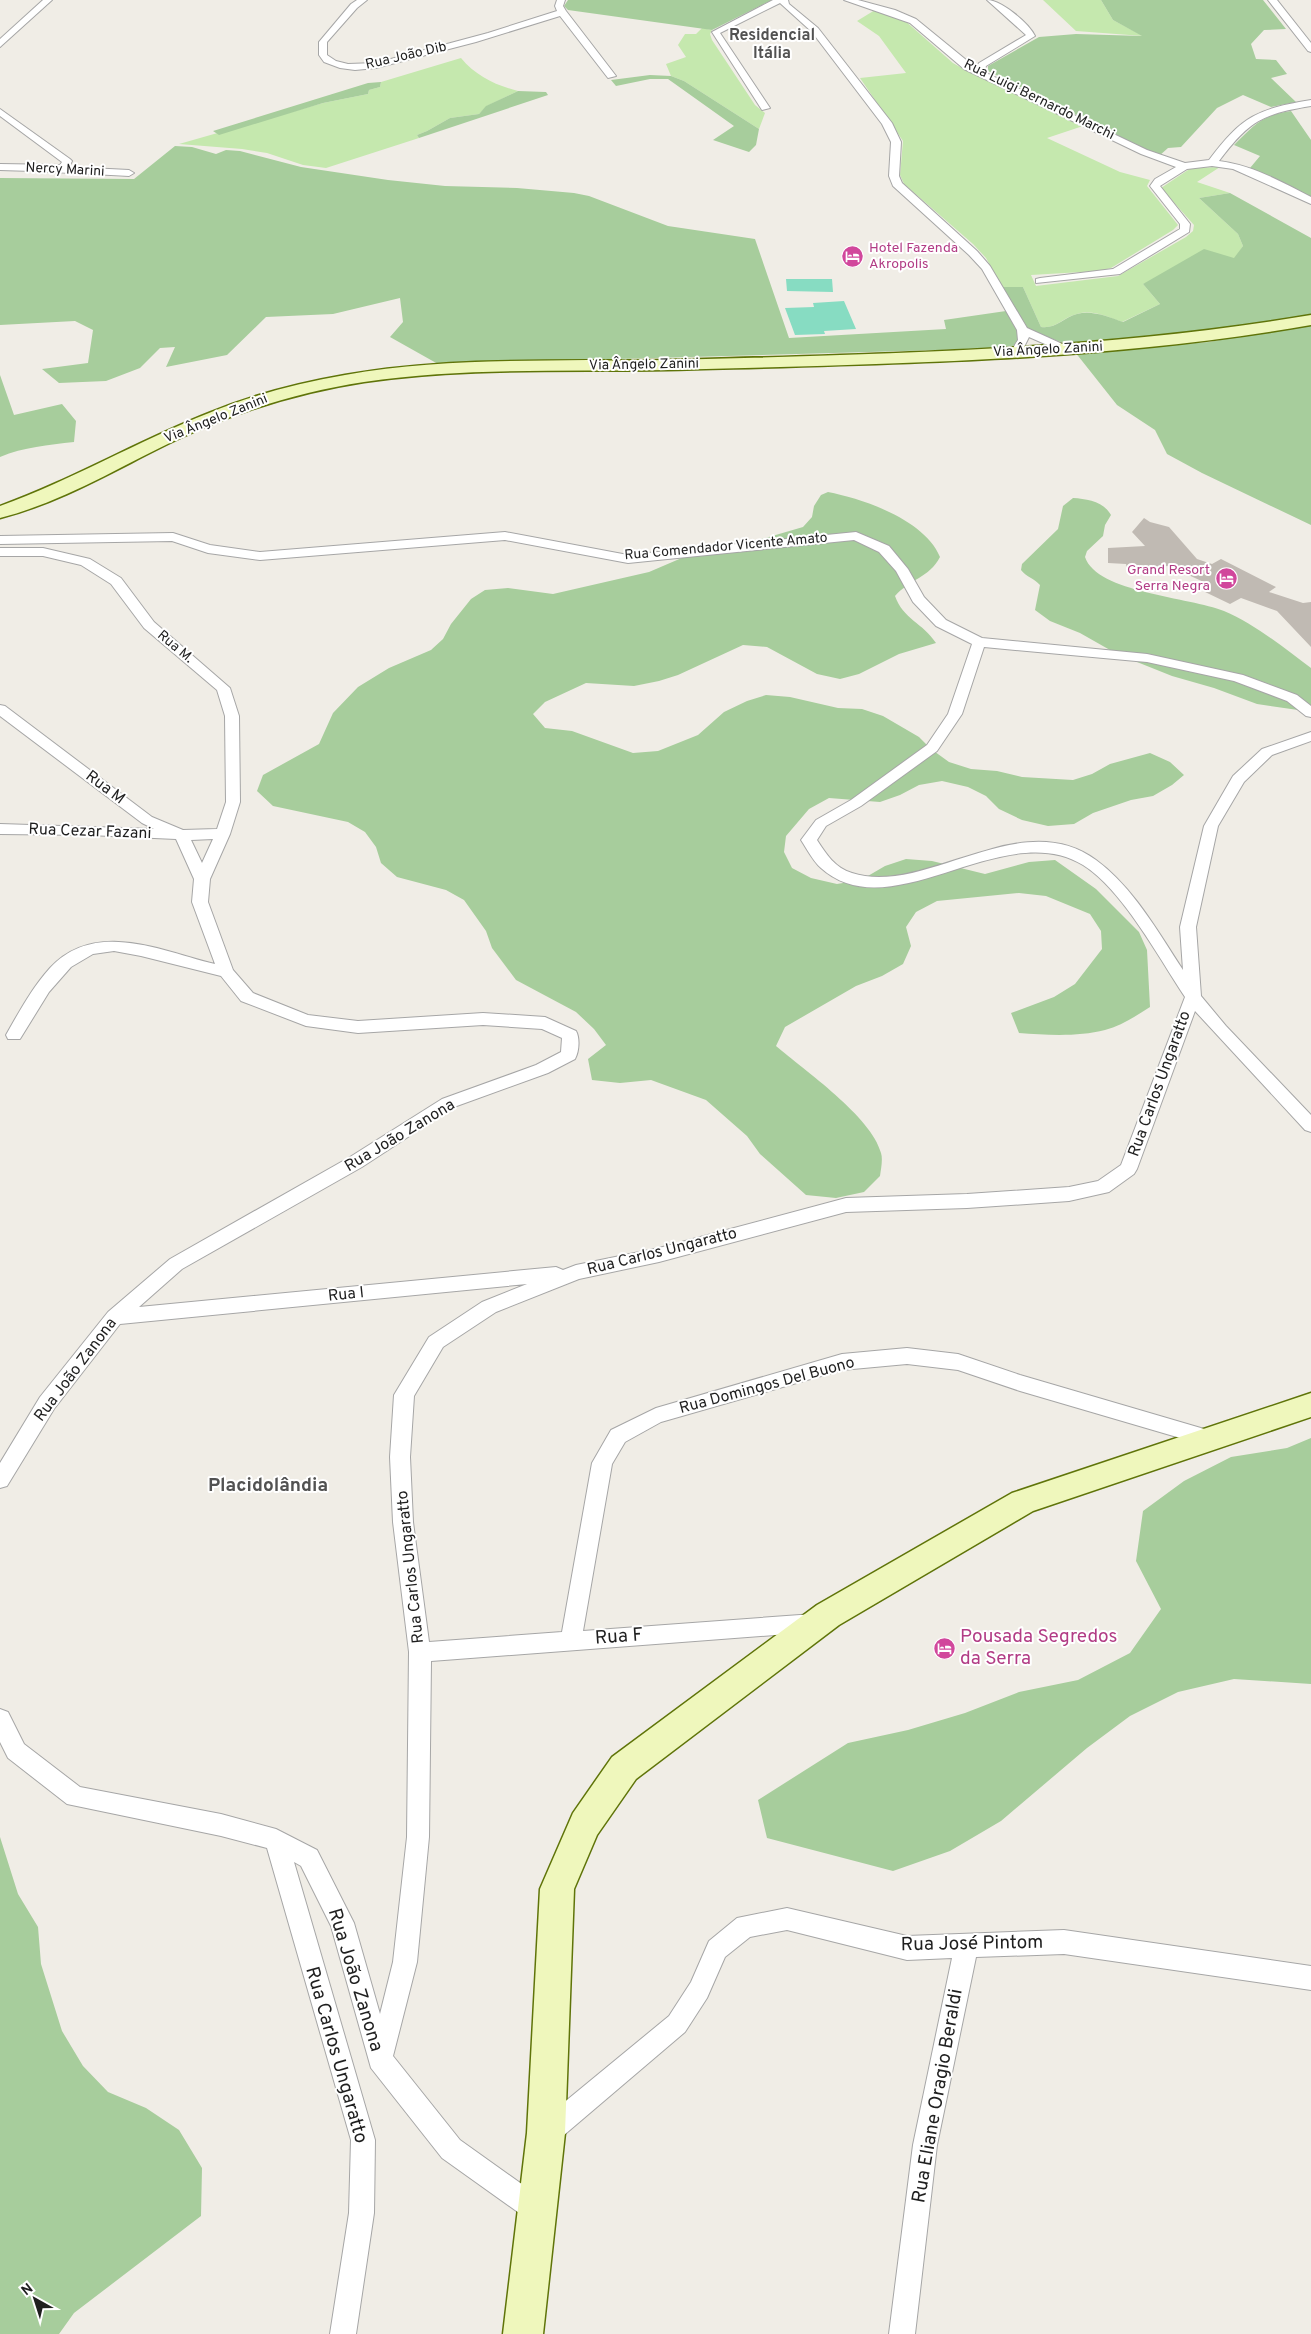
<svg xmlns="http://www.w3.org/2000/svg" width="1311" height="2334" viewBox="0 0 1311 2334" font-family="Overpass,sans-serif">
	<rect width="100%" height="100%" fill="#f0ede6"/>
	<!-- grass -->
	<path fill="#c5e8ae" d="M1043 0H1101L1113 20 1143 36 1076 31Z
		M875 10 903 19 953 63 967 71 1083 126 1047 138 1120 172 1150 180 1147 186 1178 225 1173 230 1111 268 1099 271 1031 275 1036 286 1118 276 1186 237 1193 231 1194 225 1161 188 1191 168 1220 167 1197 182 1230 193 1199 198 1238 234 1243 246 1235 259 1143 284 1160 304 1122 322C1108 317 1093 309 1077 314 1062 318 1056 329 1041 327L1023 287H1002L986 258 973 244 904 184 900 175 903 141 860 78 906 73 879 36 857 21Z
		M702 28 712 30 710 34 712 40 755 105 765 113 759 129 684 81 671 76 666 64 686 57 678 45 685 34H696Z
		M461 58C476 76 495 85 518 91L487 106 479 114 450 118 427 131 417 135 419 138 326 168 303 165 267 153 242 149 179 144 323 103 368 94 369 90 380 87 381 82Z"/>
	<!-- forest -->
	<path fill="#a7cd9c" d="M568 0H772L712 30 568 10 564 6Z
		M1101 0H1263L1286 29 1264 30 1251 44 1256 59 1276 60 1287 74 1271 78 1296 102 1271 107 1243 95 1217 108 1181 147 1168 148 1159 156 988 71V66L1039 37 1076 34 1142 36 1113 20Z
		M650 75 671 76 684 81 759 129 756 145 749 152 713 140 734 126 668 79H650L616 86 611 80Z
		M381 82 380 87 369 90 368 94 323 103 219 135 213 131 368 83Z
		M518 91 546 92 548 95 419 138 417 135 427 131 450 118 479 114 486 106Z
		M1291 111 1311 140V197L1250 168 1260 156 1234 145C1254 125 1262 115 1291 111Z
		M175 146 192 147 216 154 226 150 240 151 301 167 388 180 445 186 517 188 574 193 589 196 668 226 755 239 789 338 946 329 944 320 1006 311 1017 331 1019 341 1011 348 438 364 390 337 403 322 400 298 333 314 266 317 227 355 166 367 175 347 160 348 140 368 106 381 59 383 42 369 88 363 93 330 75 321 0 325V178L134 179Z
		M1230 193 1311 238V314L1215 332 1063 343 1027 329 1002 287H1023L1041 327C1056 329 1063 318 1077 314 1093 310 1108 317 1123 322L1160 304 1143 284 1204 249 1234 258 1243 246 1238 234 1199 198Z
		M1311 323V525L1202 473 1167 454 1155 430 1117 405 1075 352 1209 342Z
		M0 375 14 415 62 404 76 421 74 442C48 445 24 447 0 457Z
		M828 492C864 499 925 520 940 557 929 578 910 579 895 596 903 619 923 623 936 643L899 654 859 674 840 679 817 674 767 647 743 645 678 675 659 681 634 686 586 683 545 702 533 714 545 728 572 731 633 753 658 751 698 735 724 712 747 701 766 695 790 697 838 708 862 709 883 716 919 737 931 749 949 762 971 769 997 771 1022 777 1073 780 1092 774 1110 764 1150 753 1170 762 1184 775 1172 785 1153 796 1131 800 1093 813 1074 824 1048 826 1022 820 999 809 986 796 968 787 942 781 919 785 900 795 880 802 829 798 809 809 786 836 784 852 792 868 811 878 837 884 861 880 885 866 906 859 932 861 985 874 1029 862 1055 860 1096 889 1139 932 1147 950 1150 1007C1136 1016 1121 1026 1105 1030 1078 1037 1046 1035 1019 1033L1011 1013 1054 997 1075 984 1102 949 1101 931 1090 914 1046 896 1019 893 937 901 916 912 906 927 911 946 903 964 882 976 856 986 785 1027 776 1046C804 1070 872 1117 881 1153 883 1159 881 1169 880 1176L864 1192 836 1198 806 1195 760 1154 747 1136 706 1100 651 1080 620 1083 592 1080 588 1059 606 1045 594 1029 576 1012 516 980 492 948 486 931 464 900 446 890 397 877 381 863 376 847 365 832 348 822 273 806 257 791 263 775 319 744 333 713 358 687 389 668 431 650 443 639 451 624 471 599 485 590 508 588 553 594 649 572 705 548 748 543 803 527 812 517 814 506 821 495Z
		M1073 498C1087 499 1103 501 1111 515L1105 525 1103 536 1087 551 1085 557C1097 593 1190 597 1224 611 1255 624 1284 648 1311 668V716L1298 710 1257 704 1214 688 1172 676 1117 654 1080 633 1050 621 1035 610 1040 585C1034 578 1026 577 1021 570L1022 564 1058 529 1063 506Z
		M1311 1438V1684L1234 1679 1178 1692 1130 1716 1087 1748 1001 1821 950 1851 893 1871 767 1838 758 1800 848 1743 908 1730 965 1713 1019 1692 1078 1680 1130 1653 1161 1609 1136 1561 1143 1511 1184 1481 1231 1457 1287 1448Z
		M0 1837 18 1894 38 1927 41 1964 62 2031 83 2066 108 2092 146 2108 179 2130 202 2168 201 2216 74 2313 59 2334H0Z"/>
	<!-- pitch -->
	<path fill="#87dcc2" d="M786 279H832L833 292 787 291Z
		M844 301 856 329 824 331 825 334 795 335 785 308 814 307 813 303Z"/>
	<!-- building -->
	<path fill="#c0bab3" d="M1144 518 1150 522 1169 527 1197 559 1212 564 1221 559 1276 587 1269 592 1303 603 1311 602V647L1277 611 1241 598 1230 604 1203 591 1208 584 1169 566 1127 568 1126 564 1108 563V548L1145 546 1132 532Z"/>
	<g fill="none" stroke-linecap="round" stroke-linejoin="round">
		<defs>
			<path id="street" d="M43 0H52L0 47V39Z
				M357 0H367L357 8 327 42V55L336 61 348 64 376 63 488 33 557 11 555 6 557 0H565L563 6 566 11 616 76 608 78 560 16 476 42 376 68 355 70 340 68 324 62 319 55V42L351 4Z
				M773 0H788L789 4 818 28 892 123 901 142 899 176 902 183 977 251 990 266 1027 328 1069 347V351H1061L1029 337 1020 355H1012L1010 353 1018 340 1017 330 982 269 969 255 893 186 889 176 891 142 882 124 812 32 780 3 720 33 770 108 762 110 712 32Z
				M844 0H858L895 10 916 19 976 68 979 63 1026 35 987 0C1001 0 1029 23 1035 36L986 66 984 72 1147 150 1185 163 1209 160C1242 116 1257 109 1311 100V106C1262 114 1249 121 1219 161 1252 165 1282 182 1311 197V204L1233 169 1212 166 1187 169 1160 186 1190 224 1189 232 1120 274 1036 283V279L1040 278 1113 269 1180 229V224L1150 186 1155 179 1176 167 1141 154 964 69 910 23Z
				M1268 0H1277L1311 43V52L1308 51Z
				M0 109 70 159 72 161 69 167 129 170 134 173 129 176C86 174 43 171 0 170V164L60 165 62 162 0 116Z
				M505 532 628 555 856 532 889 546 908 569 924 597 946 620 982 638 1147 654 1243 675 1297 695 1311 706V717L1306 716 1287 701 1234 681 1147 662 984 647 962 714 937 751 861 806 826 826 817 840C826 854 835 868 852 873 925 897 1020 804 1096 860 1133 887 1158 932 1183 970L1180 927 1204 826 1233 776 1262 749 1311 732V741L1272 755 1244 782 1218 826 1196 927 1201 996 1226 1026 1311 1115V1132L1305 1130 1195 1011 1137 1169 1134 1174 1109 1192 1069 1201 967 1208 846 1212 659 1262 579 1279 496 1312 443 1347 414 1396 410 1457 413 1522 429 1642 562 1632 592 1463 611 1430 656 1408 842 1354 907 1348 958 1354 1020 1375 1211 1431 1218 1433 1221 1439 1218 1445 1211 1447 1020 1391 958 1370 907 1364 842 1370 661 1422 625 1442 612 1464 583 1631 814 1614 821 1616 824 1623 821 1630 814 1632 431 1661 429 1837 417 1962 393 2056 460 2140 547 2202 551 2211 547 2220 538 2224 529 2220 442 2158 371 2068 331 1926 301 1866 294 1862 375 2140 374 2213 356 2334H330L349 2213 351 2140 267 1848 221 1836 67 1804 8 1758 0 1742V1709L8 1712 24 1744 80 1787 221 1814 276 1829 317 1850 354 1923 380 2014 393 1962 407 1837 409 1652 393 1522 390 1457 394 1395 429 1337 482 1302 527 1284 120 1324 54 1409 7 1486 0 1488V1463L40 1397 108 1312 170 1259 350 1157 442 1099 536 1065 561 1052 562 1038 542 1029 483 1025 358 1033 306 1026 241 1001 221 976 141 956 114 951 93 954 71 967 49 992 20 1039H8L6 1035C19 1012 32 988 50 968 95 919 161 951 215 964L192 902 194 879 176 839 89 835 0 834V824L154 829 142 823 0 716V705L5 706 152 817 183 830 217 829 226 802 225 716 217 690 144 628 111 584 81 565 43 556H0V548H43L90 559 121 578 154 622 230 688 239 716 240 802 230 834 210 879 208 902 233 970 253 993 308 1015 358 1021 483 1013 545 1017 576 1031C580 1038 579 1052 575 1059L548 1073 454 1107 362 1167 182 1269 139 1307 556 1267 563 1270 576 1265 659 1248 846 1198 967 1194 1069 1187 1098 1181 1121 1165 1185 997C1159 958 1122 889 1083 865 1003 816 891 931 821 868 813 861 807 849 801 840L816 820 851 800 927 745 948 714 972 644 936 626 913 602 896 571 879 552 854 540 628 563 505 540 260 560 208 553 172 541 0 544V536L173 533 210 545 260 552ZM213 839 202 863 191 840Z
				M787 1908 907 1936 1064 1930 1311 1966V1990L1064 1954 976 1957 937 2145 915 2334H889L913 2145 952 1958 907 1960 787 1930 750 1937 725 1957 707 1998 685 2032 557 2141 548 2144 539 2141 536 2132 539 2123 669 2016 691 1982 709 1941 737 1918Z"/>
			<path id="secondary" d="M1311 315V325C1099 362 882 364 667 370 566 372 464 367 364 382 299 392 238 411 178 439 121 466 63 502 0 518V506C72 480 138 441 209 413 252 395 299 383 345 375 451 356 560 362 667 360 882 354 1099 351 1311 315Z
				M1311 1393V1417L1033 1511 839 1625 636 1779 597 1835 574 1889 565 2133 543 2334H503L527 2133 540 1889 573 1813 612 1757 817 1605 1012 1493Z"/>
		</defs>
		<!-- street casing -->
		<use href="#street" stroke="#a6a6a6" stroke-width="2"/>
		<!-- secondary casing -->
		<use href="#secondary" stroke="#5f7409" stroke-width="3"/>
		<!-- street -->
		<use href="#street" fill="#fff" fill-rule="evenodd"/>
		<!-- secondary -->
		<use href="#secondary" fill="#eff7bc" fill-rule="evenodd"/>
	</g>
	<!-- icons -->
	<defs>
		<symbol id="hotel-disc" viewBox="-11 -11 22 22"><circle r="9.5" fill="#d1479c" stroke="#fff"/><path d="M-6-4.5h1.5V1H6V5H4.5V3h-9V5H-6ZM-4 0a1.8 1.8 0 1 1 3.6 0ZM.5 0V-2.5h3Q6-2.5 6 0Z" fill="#fff"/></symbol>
	</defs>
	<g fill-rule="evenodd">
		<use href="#hotel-disc" x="840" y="244" width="25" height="25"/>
		<use href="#hotel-disc" x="1214" y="566" width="25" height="25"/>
		<use href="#hotel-disc" x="932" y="1636" width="25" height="25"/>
	</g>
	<g text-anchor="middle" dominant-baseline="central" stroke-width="4" stroke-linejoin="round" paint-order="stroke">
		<!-- far-street labels -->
		<g font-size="14" fill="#1f1f1f" stroke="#fff">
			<text transform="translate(406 56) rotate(-13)">Rua João Dib</text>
			<text transform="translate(1039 100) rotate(26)">Rua Luigi Bernardo Marchi</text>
			<text transform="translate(65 170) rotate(3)">Nercy Marini</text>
			<text transform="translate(1048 350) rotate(-3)">Via Ângelo Zanini</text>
			<text transform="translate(644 365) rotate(-1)">Via Ângelo Zanini</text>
			<text transform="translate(216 419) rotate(-22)">Via Ângelo Zanini</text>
			<text transform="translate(726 547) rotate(-5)">Rua Comendador Vicente Amato</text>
			<text transform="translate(175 647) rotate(40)">Rua M.</text>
		</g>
		<!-- far-hotel labels -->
		<g font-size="14" fill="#b23c85" stroke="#fff" text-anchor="start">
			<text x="869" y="248">Hotel Fazenda<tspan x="869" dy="16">Akropolis</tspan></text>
			<text x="1210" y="570" text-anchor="end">Grand Resort<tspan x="1210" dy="16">Serra Negra</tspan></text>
		</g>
		<!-- far-quarter labels -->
		<g font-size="16" font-weight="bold" fill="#525252" stroke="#fff">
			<text x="772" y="36">Residencial<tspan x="772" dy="18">Itália</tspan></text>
		</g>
		<!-- street labels -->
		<g font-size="16" fill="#1f1f1f" stroke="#fff">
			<text transform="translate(105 788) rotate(37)">Rua M</text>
			<text transform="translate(90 832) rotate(2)">Rua Cezar Fazani</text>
			<text transform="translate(1160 1084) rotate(-70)">Rua Carlos Ungaratto</text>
			<text transform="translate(400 1136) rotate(-31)">Rua João Zanona</text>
			<text transform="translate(662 1252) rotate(-14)">Rua Carlos Ungaratto</text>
			<text transform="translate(346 1295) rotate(-6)">Rua I</text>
			<text transform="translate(76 1370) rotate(-53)">Rua João Zanona</text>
			<text transform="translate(767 1386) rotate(-15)">Rua Domingos Del Buono</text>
			<text transform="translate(411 1567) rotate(-96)">Rua Carlos Ungaratto</text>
		</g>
		<!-- quarter labels -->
		<g font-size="19" font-weight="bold" fill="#525252" stroke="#fff">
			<text x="268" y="1486">Placidolândia</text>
		</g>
		<!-- near-street labels -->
		<g font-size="19" fill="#1f1f1f" stroke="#fff">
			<text transform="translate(619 1637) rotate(-4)">Rua F</text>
			<text transform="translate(972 1944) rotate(-1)">Rua José Pintom</text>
			<text transform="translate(355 1980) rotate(73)">Rua João Zanona</text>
			<text transform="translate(336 2055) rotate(74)">Rua Carlos Ungaratto</text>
			<text transform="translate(938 2096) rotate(-80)">Rua Eliane Oragio Beraldi</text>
		</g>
		<!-- near-hotel labels -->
		<g font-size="19" fill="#b23c85" stroke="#fff" text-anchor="start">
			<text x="960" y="1637">Pousada Segredos<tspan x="960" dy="22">da Serra</tspan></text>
		</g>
	</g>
	<!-- north arrow -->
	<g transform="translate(35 2299) rotate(321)" stroke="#ffffff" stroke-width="4" paint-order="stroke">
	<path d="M0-4L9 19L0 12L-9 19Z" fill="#1f1f1f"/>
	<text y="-8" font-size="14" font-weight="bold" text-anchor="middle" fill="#1f1f1f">N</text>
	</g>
</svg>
